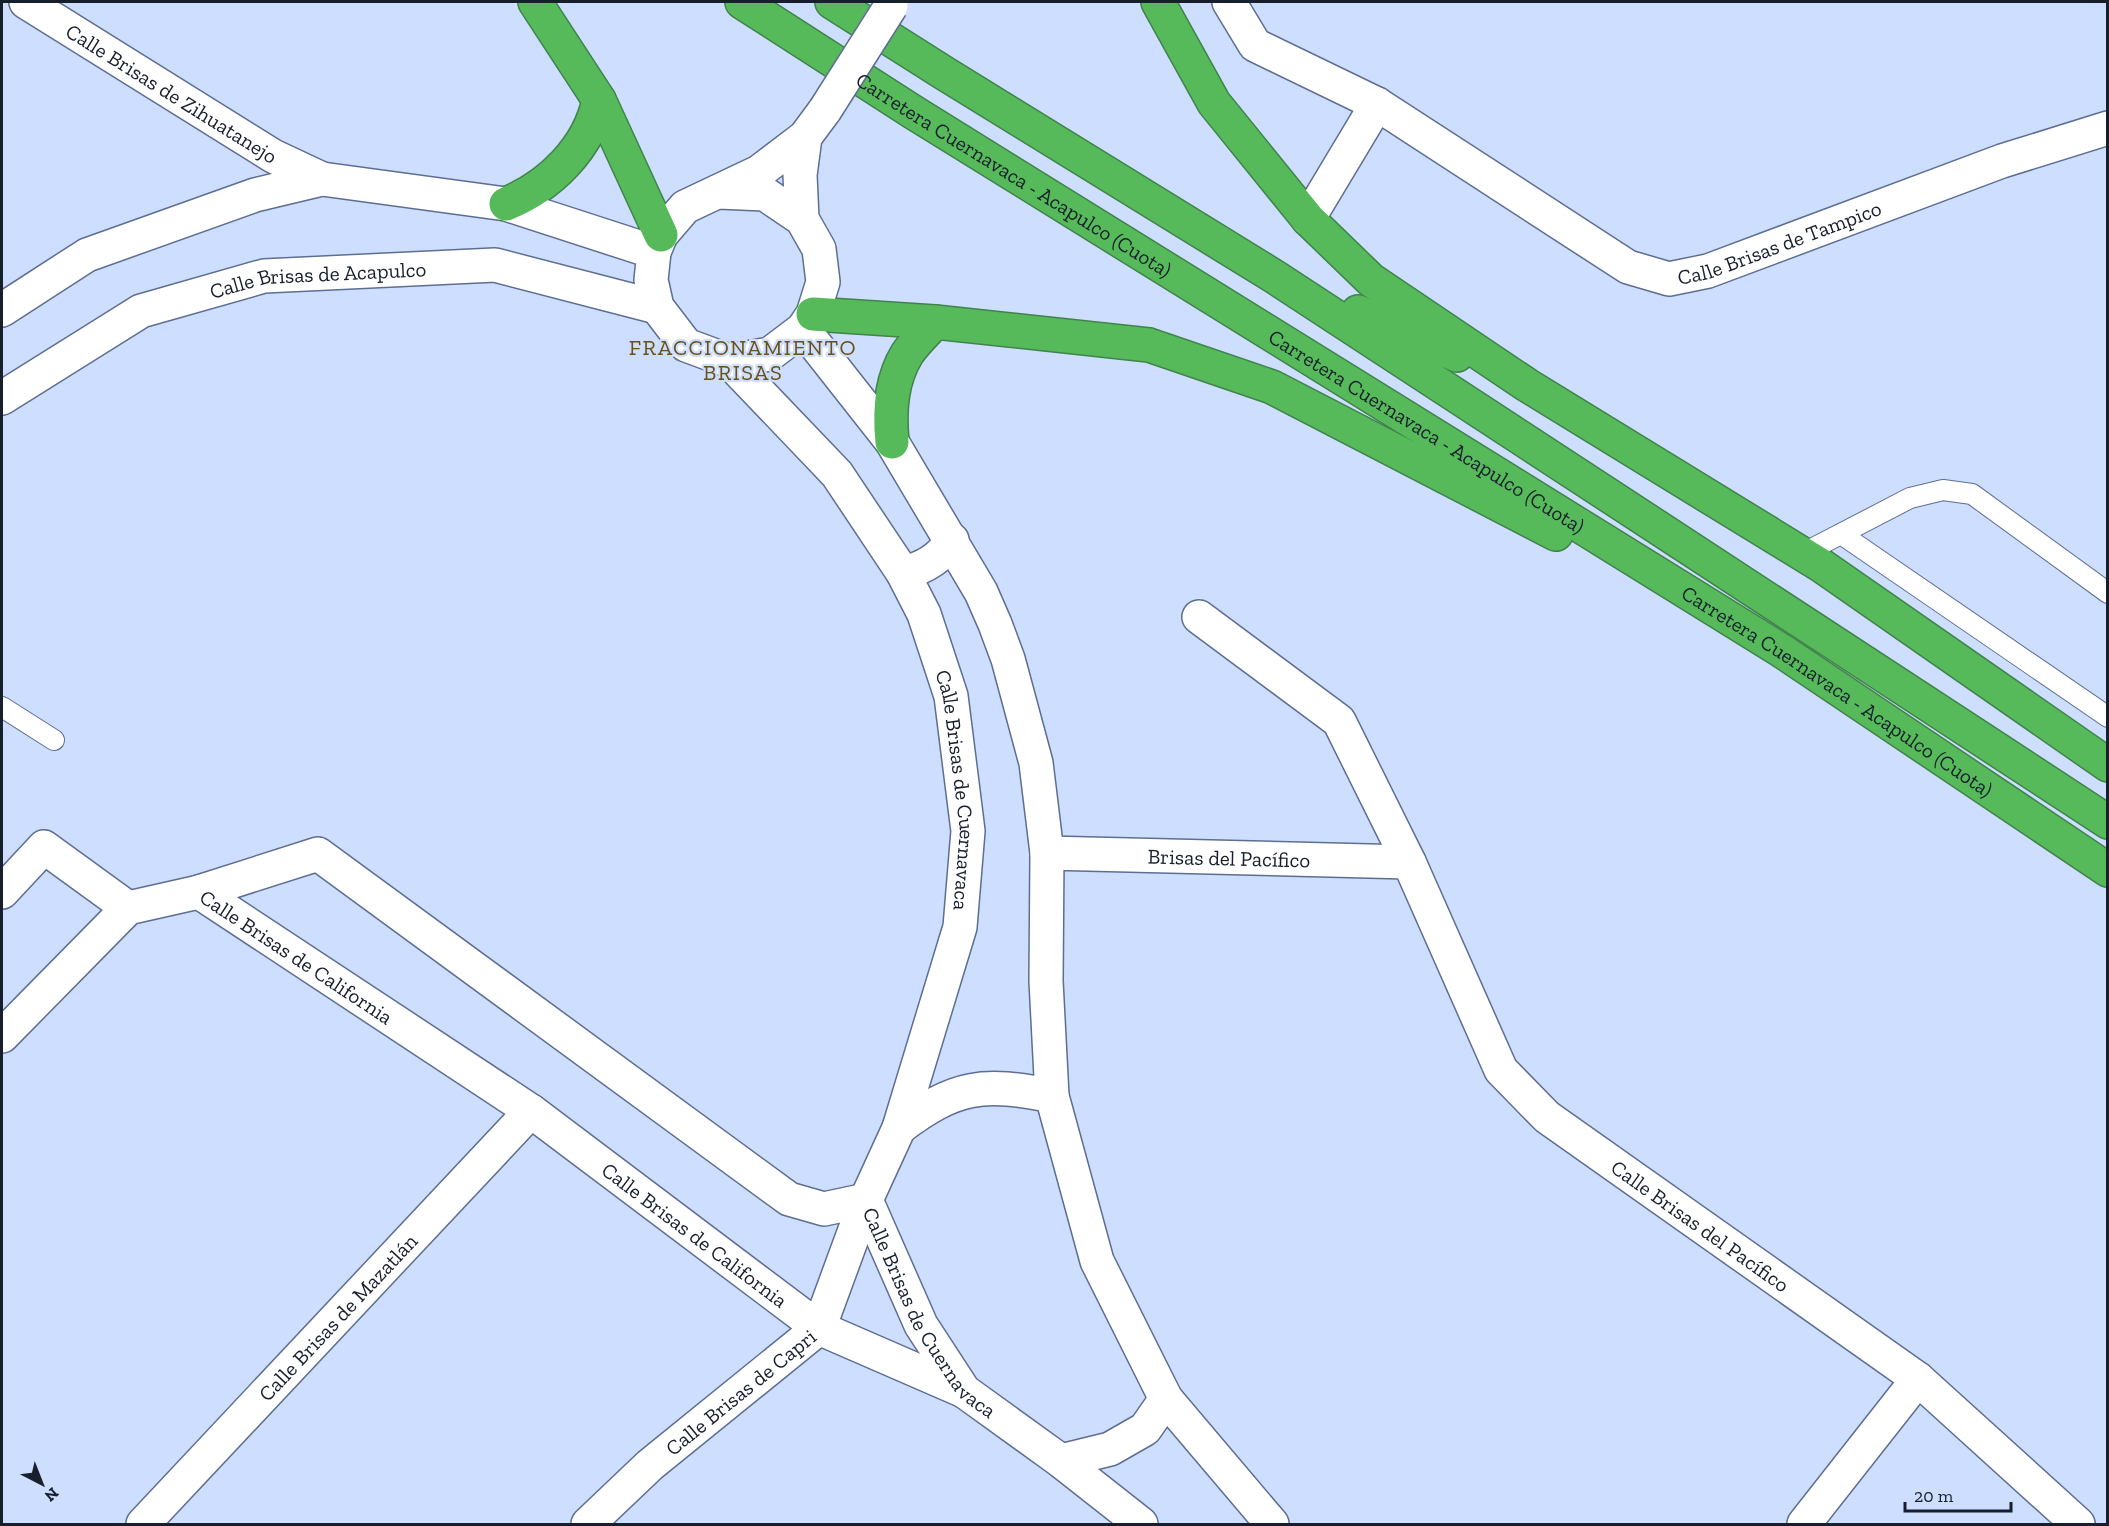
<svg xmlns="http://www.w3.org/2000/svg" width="2109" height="1526" viewBox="0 0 2109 1526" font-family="'Zilla Slab',serif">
	<rect width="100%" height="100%" fill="#cedefe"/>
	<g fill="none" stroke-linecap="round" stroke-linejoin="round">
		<defs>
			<path id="service" d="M1841 534 2108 717
				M1802 554 1910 498 1943 490 1972 494 2108 593
				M2 707 54 740"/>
			<g id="minor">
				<path id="s1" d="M26 2 273 156 322 179"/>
				<path id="s2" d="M1229 2 1255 45 1377 104 1628 267 1669 279 1708 271 2002 161 2108 128"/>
				<path d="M1308 219 1377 104"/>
				<path d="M2 310 87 255 255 195 322 179 506 204 654 252"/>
				<path d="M803 329 892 442 981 592 995 624 1008 659 1036 763 1047 853 1046 981 1052 1096 1097 1261 1166 1399 1272 1524"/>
				<path id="s3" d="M729 361 837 474 903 573 924 614 951 696 968 831 960 927 899 1128 866 1200 921 1325 964 1391 1061 1461 1141 1524"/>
				<path id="s4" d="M2 398 141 311 264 276 495 265 657 307"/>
				<path d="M903 573C924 568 940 559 952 540"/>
				<path id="s5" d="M1199 617 1339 721 1409 862 1501 1070 1547 1117 1918 1379 2078 1524"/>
				<path id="s6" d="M1047 853 1409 862"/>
				<path d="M2 892 44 847 128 908"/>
				<path id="s7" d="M199 892 531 1111 819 1328 964 1391"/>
				<path d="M2 1036 128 908 199 892 318 854 789 1199 824 1209 866 1200"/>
				<path d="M899 1128C956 1085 983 1082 1052 1096"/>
				<path d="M1061 1461 1110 1449 1145 1429 1166 1399"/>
				<path id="s8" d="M143 1524 531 1111"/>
				<path id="s9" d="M588 1524 650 1465 819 1328 866 1200"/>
				<path d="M1804 1524 1918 1379"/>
			</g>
			<path id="tertiary" d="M719 192 765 194 802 219 819 249 823 282 813 314 803 329 770 354 729 361 686 345 657 307 651 280 654 252 661 235 685 207 759 172 805 137 825 110
				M802 219 800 175 805 137"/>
			<g id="motorway">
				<path d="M535 2 599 100 661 235"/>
				<path id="s10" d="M742 2 913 112 1782 651 2108 870"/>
				<path d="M832 2 944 73 1275 277 2108 822"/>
				<path d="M1158 2 1214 103 1308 219 1371 280 1527 385 1822 566 2108 765"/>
				<path d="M506 204C550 186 589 148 599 100"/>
				<path d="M1358 312 1457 355"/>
				<path d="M813 314 935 322 1149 345 1272 387 1556 534"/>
				<path d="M892 442C889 413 891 380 907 354 914 343 926 332 935 322"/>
			</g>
		</defs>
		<!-- service casing -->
		<use href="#service" stroke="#5d6e92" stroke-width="22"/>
		<!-- minor casing -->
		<use href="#minor" stroke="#5d6e92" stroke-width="36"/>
		<!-- tertiary casing -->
		<use href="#tertiary" stroke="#5d6e92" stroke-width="36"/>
		<!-- motorway casing -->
		<use href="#motorway" stroke="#40834b" stroke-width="36"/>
		<!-- service -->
		<use href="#service" stroke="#fff" stroke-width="20"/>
		<!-- minor -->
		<use href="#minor" stroke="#fff" stroke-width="33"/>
		<!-- tertiary -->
		<use href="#tertiary" stroke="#fff" stroke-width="33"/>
		<!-- motorway -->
		<use href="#motorway" stroke="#56ba5b" stroke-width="33"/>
		<defs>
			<path id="tertiary-bridge" d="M825 110 891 6"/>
		</defs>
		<!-- tertiary-bridge casing -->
		<use href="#tertiary-bridge" stroke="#5d6e92" stroke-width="36" stroke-linecap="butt"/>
		<!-- tertiary-bridge -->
		<use href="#tertiary-bridge" stroke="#fff" stroke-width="33"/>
	</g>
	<g text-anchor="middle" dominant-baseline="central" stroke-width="4.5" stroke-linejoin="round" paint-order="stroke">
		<!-- street labels -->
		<g font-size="21" fill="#171e2c" stroke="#cedefe">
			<text stroke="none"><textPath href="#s1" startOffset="172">Calle Brisas de Zihuatanejo</textPath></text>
			<text stroke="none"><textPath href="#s10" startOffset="322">Carretera Cuernavaca - Acapulco (Cuota)</textPath></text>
			<text stroke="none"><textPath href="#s2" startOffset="644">Calle Brisas de Tampico</textPath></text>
			<text stroke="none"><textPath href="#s4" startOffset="345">Calle Brisas de Acapulco</textPath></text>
			<text stroke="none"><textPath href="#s10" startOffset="808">Carretera Cuernavaca - Acapulco (Cuota)</textPath></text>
			<text stroke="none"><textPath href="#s10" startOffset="1294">Carretera Cuernavaca - Acapulco (Cuota)</textPath></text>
			<text stroke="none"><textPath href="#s3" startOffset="502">Calle Brisas de Cuernavaca</textPath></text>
			<text stroke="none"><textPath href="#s6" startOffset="182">Brisas del Pacífico</textPath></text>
			<text stroke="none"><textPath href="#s7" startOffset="117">Calle Brisas de California</textPath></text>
			<text stroke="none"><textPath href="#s5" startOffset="813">Calle Brisas del Pacífico</textPath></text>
			<text stroke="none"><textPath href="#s7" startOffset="603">Calle Brisas de California</textPath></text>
			<text stroke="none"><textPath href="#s3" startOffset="1060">Calle Brisas de Cuernavaca</textPath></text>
			<text stroke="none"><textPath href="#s8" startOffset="284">Calle Brisas de Mazatlán</textPath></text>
			<text stroke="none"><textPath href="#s9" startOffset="202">Calle Brisas de Capri</textPath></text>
		</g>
		<!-- neighbourhood labels -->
		<g font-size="22" letter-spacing="1.5" fill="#695016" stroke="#cedefe">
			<text x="743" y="347">FRACCIONAMIENTO<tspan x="743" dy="25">BRISAS</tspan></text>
		</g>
	</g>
	<!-- border -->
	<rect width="2109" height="1526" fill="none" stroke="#171e2c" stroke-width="6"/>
	<!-- north arrow -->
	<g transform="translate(42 1484) rotate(138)" stroke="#cedefe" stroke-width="4.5" paint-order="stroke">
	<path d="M0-4.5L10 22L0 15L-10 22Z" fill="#171e2c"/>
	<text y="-9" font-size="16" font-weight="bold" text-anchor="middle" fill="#171e2c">N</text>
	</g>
	<!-- scale -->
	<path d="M1905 1502v9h106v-9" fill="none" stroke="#171e2c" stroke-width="3"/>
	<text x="1914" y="1502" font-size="18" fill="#171e2c" stroke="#cedefe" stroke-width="4.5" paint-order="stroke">20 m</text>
</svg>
